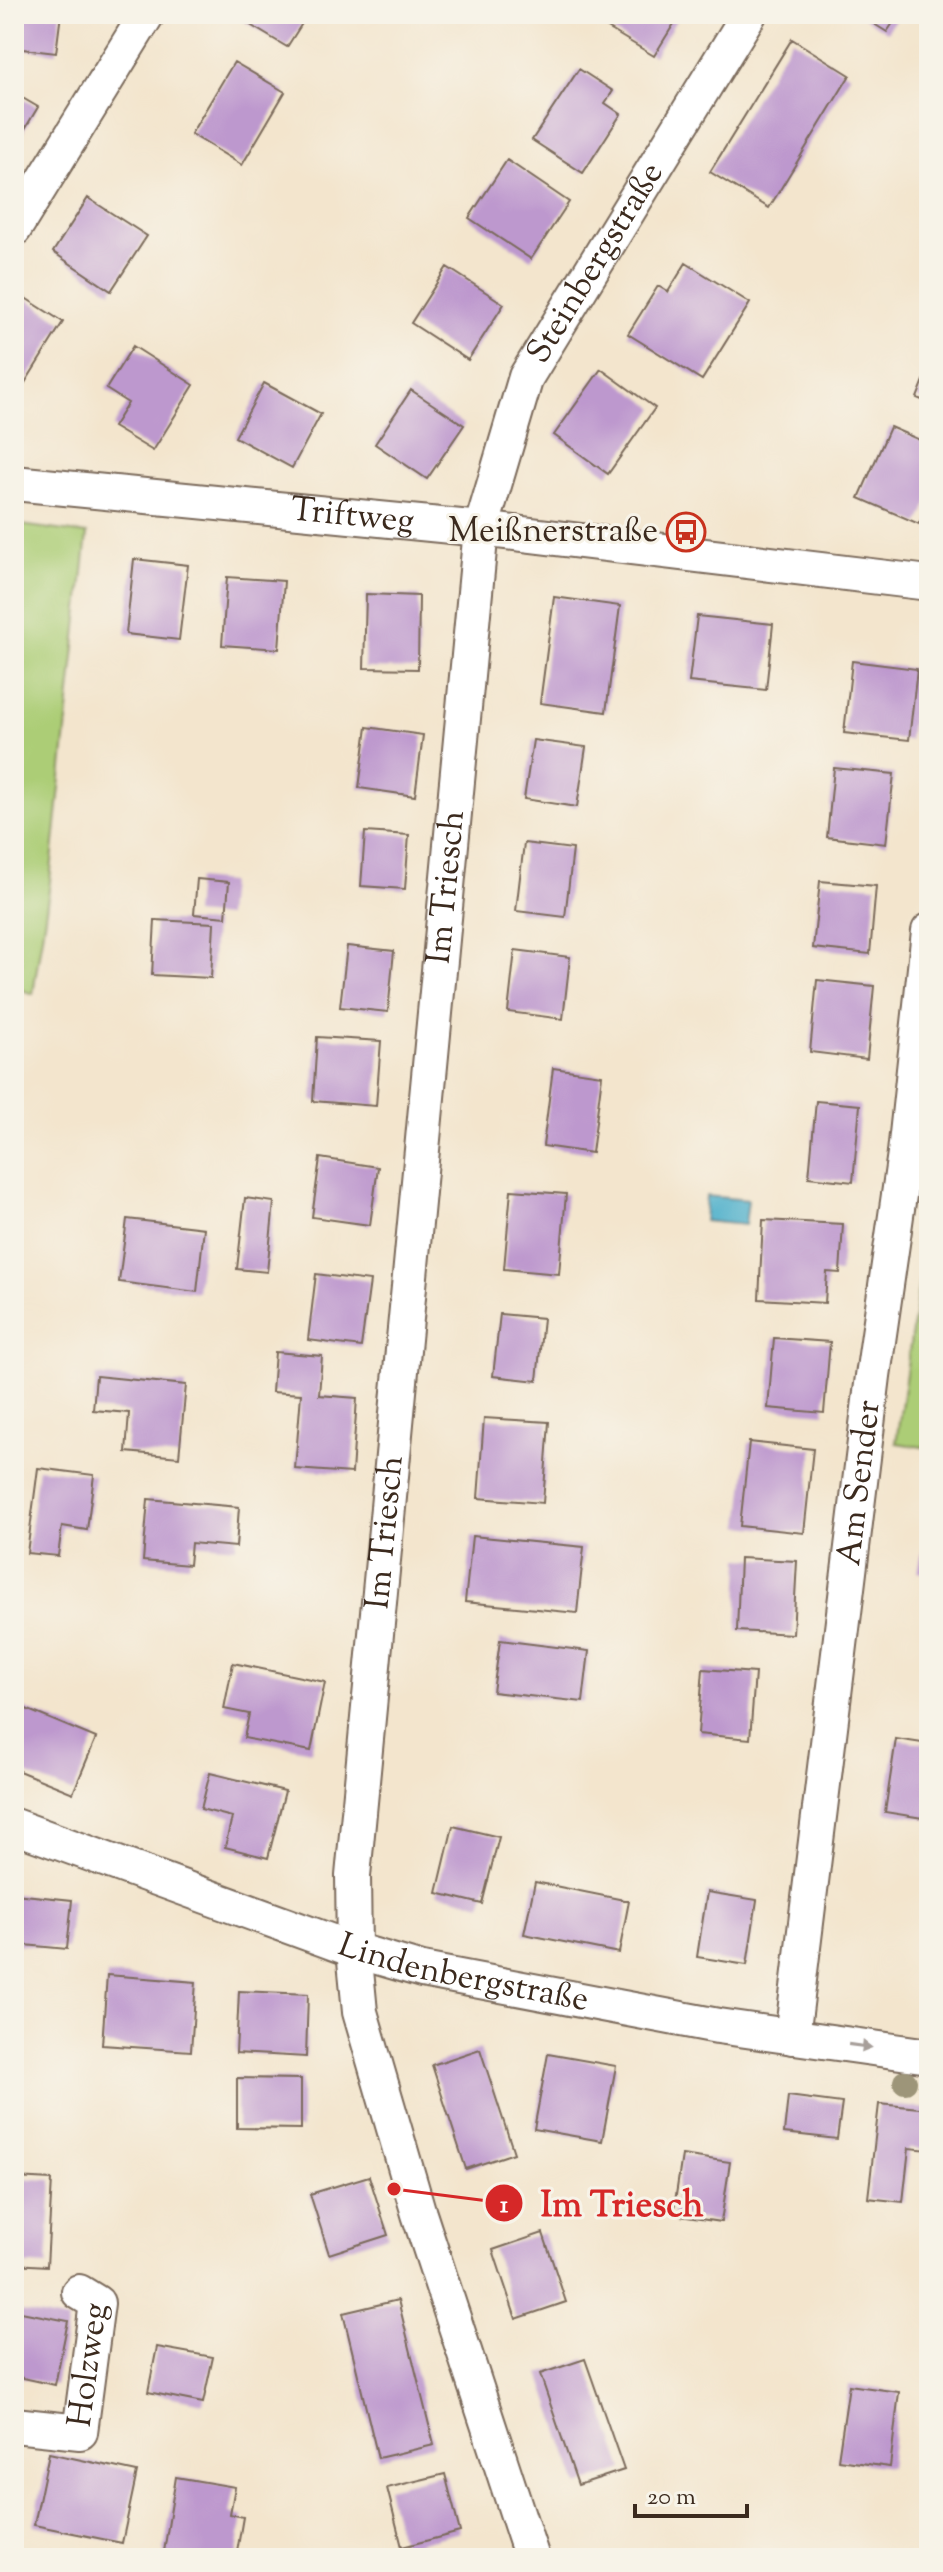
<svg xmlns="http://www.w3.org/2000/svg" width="943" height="2572" viewBox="0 0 943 2572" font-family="'Sorts Mill Goudy',serif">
	<rect width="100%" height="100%" fill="#f7f3e8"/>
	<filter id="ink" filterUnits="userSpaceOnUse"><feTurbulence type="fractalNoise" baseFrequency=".0125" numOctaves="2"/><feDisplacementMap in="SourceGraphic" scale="16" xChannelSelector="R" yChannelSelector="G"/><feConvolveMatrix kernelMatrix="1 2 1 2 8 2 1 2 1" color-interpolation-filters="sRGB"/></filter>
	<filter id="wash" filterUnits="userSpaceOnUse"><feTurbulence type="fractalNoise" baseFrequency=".006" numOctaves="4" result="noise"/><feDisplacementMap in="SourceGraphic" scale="32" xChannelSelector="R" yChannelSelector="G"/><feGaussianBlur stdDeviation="1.8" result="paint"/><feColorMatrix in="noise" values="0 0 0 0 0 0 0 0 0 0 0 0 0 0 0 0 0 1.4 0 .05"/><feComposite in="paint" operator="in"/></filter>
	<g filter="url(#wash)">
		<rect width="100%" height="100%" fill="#f3e5cd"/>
		<!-- green -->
		<path fill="#accd76" stroke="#747c4a" stroke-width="2" d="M14 524 87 534 49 890 33 994 14 987Z
			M929 1212V1448L896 1443Z"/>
		<!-- water -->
		<path fill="#4cafcb" stroke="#446c74" stroke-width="2" d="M706 1196 748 1200 745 1225 704 1221Z"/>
		<g id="blocks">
			<!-- building -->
			<path fill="#bd98ce" d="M14 14H61L56 53 14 48Z
				M246 14H308L287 47 242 20Z
				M614 14H680L654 56 606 27Z
				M858 14H899L887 32Z
				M792 39 850 75 769 208 710 172Z
				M234 62 285 92 242 165 191 134Z
				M579 69 613 91 605 103 621 114 583 173 532 140Z
				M14 93 38 107 14 147Z
				M507 160 569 202 531 259 469 218Z
				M88 198 147 236 111 291 53 252Z
				M686 263 750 303 702 380 628 334 658 286 668 292Z
				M447 267 504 304 468 360 411 323Z
				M19 294 63 322 23 386 14 381V303Z
				M133 346 194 385 153 451 113 427 128 403 106 389Z
				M929 368V403L917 398Z
				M601 369 655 408 608 474 554 435Z
				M264 383 321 414 292 468 235 437Z
				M411 390 464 425 427 479 375 444Z
				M890 427 929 444V499L919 524 859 498Z
				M134 559 188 565 179 640 126 634Z
				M227 577 284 581 279 649 222 645Z
				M366 594 419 596 418 669 364 668Z
				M554 597 620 606 606 712 540 703Z
				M697 616 773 624 766 690 689 682Z
				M852 661 917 669 909 740 844 733Z
				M367 727 423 735 415 796 359 788Z
				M533 740 586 747 577 807 524 799Z
				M834 768 894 774 886 844 827 837Z
				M365 832 409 835 405 889 361 886Z
				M524 843 573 849 565 917 516 911Z
				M197 879 229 882 226 917 194 914Z
				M820 881 876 886 870 954 813 948Z
				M155 920 214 923 211 978 152 975Z
				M347 946 394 951 388 1012 340 1007Z
				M515 950 570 957 563 1019 508 1012Z
				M817 980 874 986 867 1059 810 1052Z
				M317 1037 381 1041 376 1106 313 1101Z
				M553 1068 602 1075 592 1153 543 1146Z
				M816 1101 860 1105 853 1182 809 1177Z
				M320 1158 378 1167 370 1225 312 1217Z
				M511 1190 566 1194 559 1274 504 1269Z
				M245 1198 274 1202 267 1272 237 1269Z
				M127 1219 204 1228 197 1292 119 1282Z
				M763 1220 843 1224 840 1273 827 1272 825 1303 759 1299Z
				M316 1274 370 1281 361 1347 308 1340Z
				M500 1314 543 1318 537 1381 493 1376Z
				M774 1338 830 1342 824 1413 768 1408Z
				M275 1352 322 1356 319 1395 357 1398 352 1473 295 1469 301 1394 272 1392Z
				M96 1376 186 1385 179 1457 126 1452 129 1413 93 1410Z
				M484 1418 549 1422 543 1503 478 1498Z
				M749 1442 813 1449 804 1533 740 1526Z
				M38 1468 94 1475 87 1530 62 1526 58 1556 27 1553Z
				M148 1499 239 1507 236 1547 191 1543 189 1565 143 1561Z
				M928 1521H929V1574L918 1572Z
				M472 1536 584 1547 577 1613 465 1602Z
				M740 1558 797 1561 793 1634 737 1631Z
				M500 1640 589 1651 583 1702 493 1692Z
				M233 1663 325 1682 311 1751 244 1738 249 1714 224 1709Z
				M703 1669 755 1673 750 1739 698 1734Z
				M14 1704 96 1738 73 1793 14 1769Z
				M896 1739 929 1744V1819L885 1812Z
				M210 1773 285 1791 268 1858 225 1847 232 1817 201 1809Z
				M453 1826 499 1837 482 1904 437 1893Z
				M535 1882 629 1901 619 1953 524 1934Z
				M707 1892 757 1900 747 1965 697 1957Z
				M14 1894 72 1900 67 1949 14 1944Z
				M107 1975 196 1982 191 2051 102 2045Z
				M239 1991 308 1994 306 2057 236 2053Z
				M480 2049 514 2153 466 2169 432 2065Z
				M548 2054 616 2066 602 2141 534 2129Z
				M237 2078 301 2079V2129L237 2128Z
				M788 2096 842 2103 837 2139 784 2133Z
				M879 2104 929 2109V2150L909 2148 903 2202 868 2198Z
				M682 2155 730 2162 721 2222 673 2215Z
				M369 2176 388 2235 329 2254 310 2194Z
				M14 2178 52 2180 47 2266 14 2264Z
				M543 2233 566 2302 516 2319 493 2250Z
				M398 2300 434 2445 378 2458 343 2313Z
				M21 2312 68 2321 55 2385 14 2376V2346Z
				M157 2347 213 2357 203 2403 148 2392Z
				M585 2359 624 2470 578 2485 540 2374Z
				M849 2385 899 2392 890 2467 838 2460Z
				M49 2453 137 2472 122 2543 34 2525Z
				M445 2474 460 2532 402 2547 387 2488Z
				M176 2477 235 2487 230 2514 243 2517 236 2558H163Z"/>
		</g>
	</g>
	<g filter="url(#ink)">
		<use href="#blocks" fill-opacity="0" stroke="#7b6b5b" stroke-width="2"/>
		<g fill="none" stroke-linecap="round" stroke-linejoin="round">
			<defs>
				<g id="minor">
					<path d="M14 229 147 14"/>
					<path id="s1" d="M14 483 481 529 929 583"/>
					<path id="s2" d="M14 1826 354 1950 422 1970 718 2026 929 2056"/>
					<path id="s3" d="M792 2037 873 1376 905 1153 929 931"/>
					<path id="s4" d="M14 2425 80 2432 97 2303 79 2292"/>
					<path id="s5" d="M532 2558 419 2214 360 2012 354 1950 353 1876 481 529 526 377 749 14"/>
				</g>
			</defs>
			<!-- minor casing -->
			<use href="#minor" stroke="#7b6b5b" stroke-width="38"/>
			<!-- minor -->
			<use href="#minor" stroke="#fff" stroke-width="34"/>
		</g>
		<!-- trees -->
		<circle fill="#9d9579" cx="905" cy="2082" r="12"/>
		<!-- one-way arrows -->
		<defs><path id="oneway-solid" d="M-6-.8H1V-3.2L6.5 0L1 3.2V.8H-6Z" transform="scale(2)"/></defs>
		<use fill="#a79f9a" href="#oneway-solid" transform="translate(860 2046) rotate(8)"/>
	</g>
	<!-- icons -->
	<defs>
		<symbol id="bus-ring" viewBox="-11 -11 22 22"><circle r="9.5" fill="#f7f3e8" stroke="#c8321e" stroke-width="1.5"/><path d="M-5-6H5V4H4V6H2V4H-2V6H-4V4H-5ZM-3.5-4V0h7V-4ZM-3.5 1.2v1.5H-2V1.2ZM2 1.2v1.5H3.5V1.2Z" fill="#c8321e"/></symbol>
	</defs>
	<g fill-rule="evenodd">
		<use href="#bus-ring" x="664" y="510" width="44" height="44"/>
	</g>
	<g text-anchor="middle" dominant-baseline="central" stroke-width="6" stroke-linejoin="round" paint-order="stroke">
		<!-- street labels -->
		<g font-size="34" fill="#3b2a1e" stroke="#f7f3e8">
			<text stroke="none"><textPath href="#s5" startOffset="2354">Steinbergstraße</textPath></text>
			<text stroke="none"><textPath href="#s1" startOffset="340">Triftweg</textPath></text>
			<text stroke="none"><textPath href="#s5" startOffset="1702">Im Triesch</textPath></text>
			<text stroke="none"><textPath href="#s3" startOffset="558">Am Sender</textPath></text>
			<text stroke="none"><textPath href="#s5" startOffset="1054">Im Triesch</textPath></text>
			<text stroke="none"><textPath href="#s2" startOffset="474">Lindenbergstraße</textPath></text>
			<text stroke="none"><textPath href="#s4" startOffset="134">Holzweg</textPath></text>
		</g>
		<!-- poi labels -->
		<g font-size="34" fill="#3b2a1e" stroke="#f7f3e8" text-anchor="end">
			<text x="658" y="532">Meißnerstraße</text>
		</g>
	</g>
	<!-- callouts -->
	<path fill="none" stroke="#d62828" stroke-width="3" d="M394 2189L504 2203"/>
	<g fill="#d62828" stroke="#f7f3e8" stroke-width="3">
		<circle cx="394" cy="2189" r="8"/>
		<circle cx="504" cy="2203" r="20"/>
	</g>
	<g font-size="24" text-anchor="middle" font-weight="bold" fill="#fff">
		<text x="504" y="2212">1</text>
	</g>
	<g font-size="36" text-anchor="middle" font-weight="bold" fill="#d62828" stroke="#f7f3e8" stroke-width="6" stroke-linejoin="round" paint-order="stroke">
		<text x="622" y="2216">Im Triesch</text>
	</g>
	<!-- margin -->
	<rect width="943" height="2572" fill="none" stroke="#f7f3e8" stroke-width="48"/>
	<!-- scale -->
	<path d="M635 2504v12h112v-12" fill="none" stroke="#3b2a1e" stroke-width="4"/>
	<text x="647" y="2504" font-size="24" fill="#3b2a1e" stroke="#f7f3e8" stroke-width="6" paint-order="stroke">20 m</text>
</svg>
